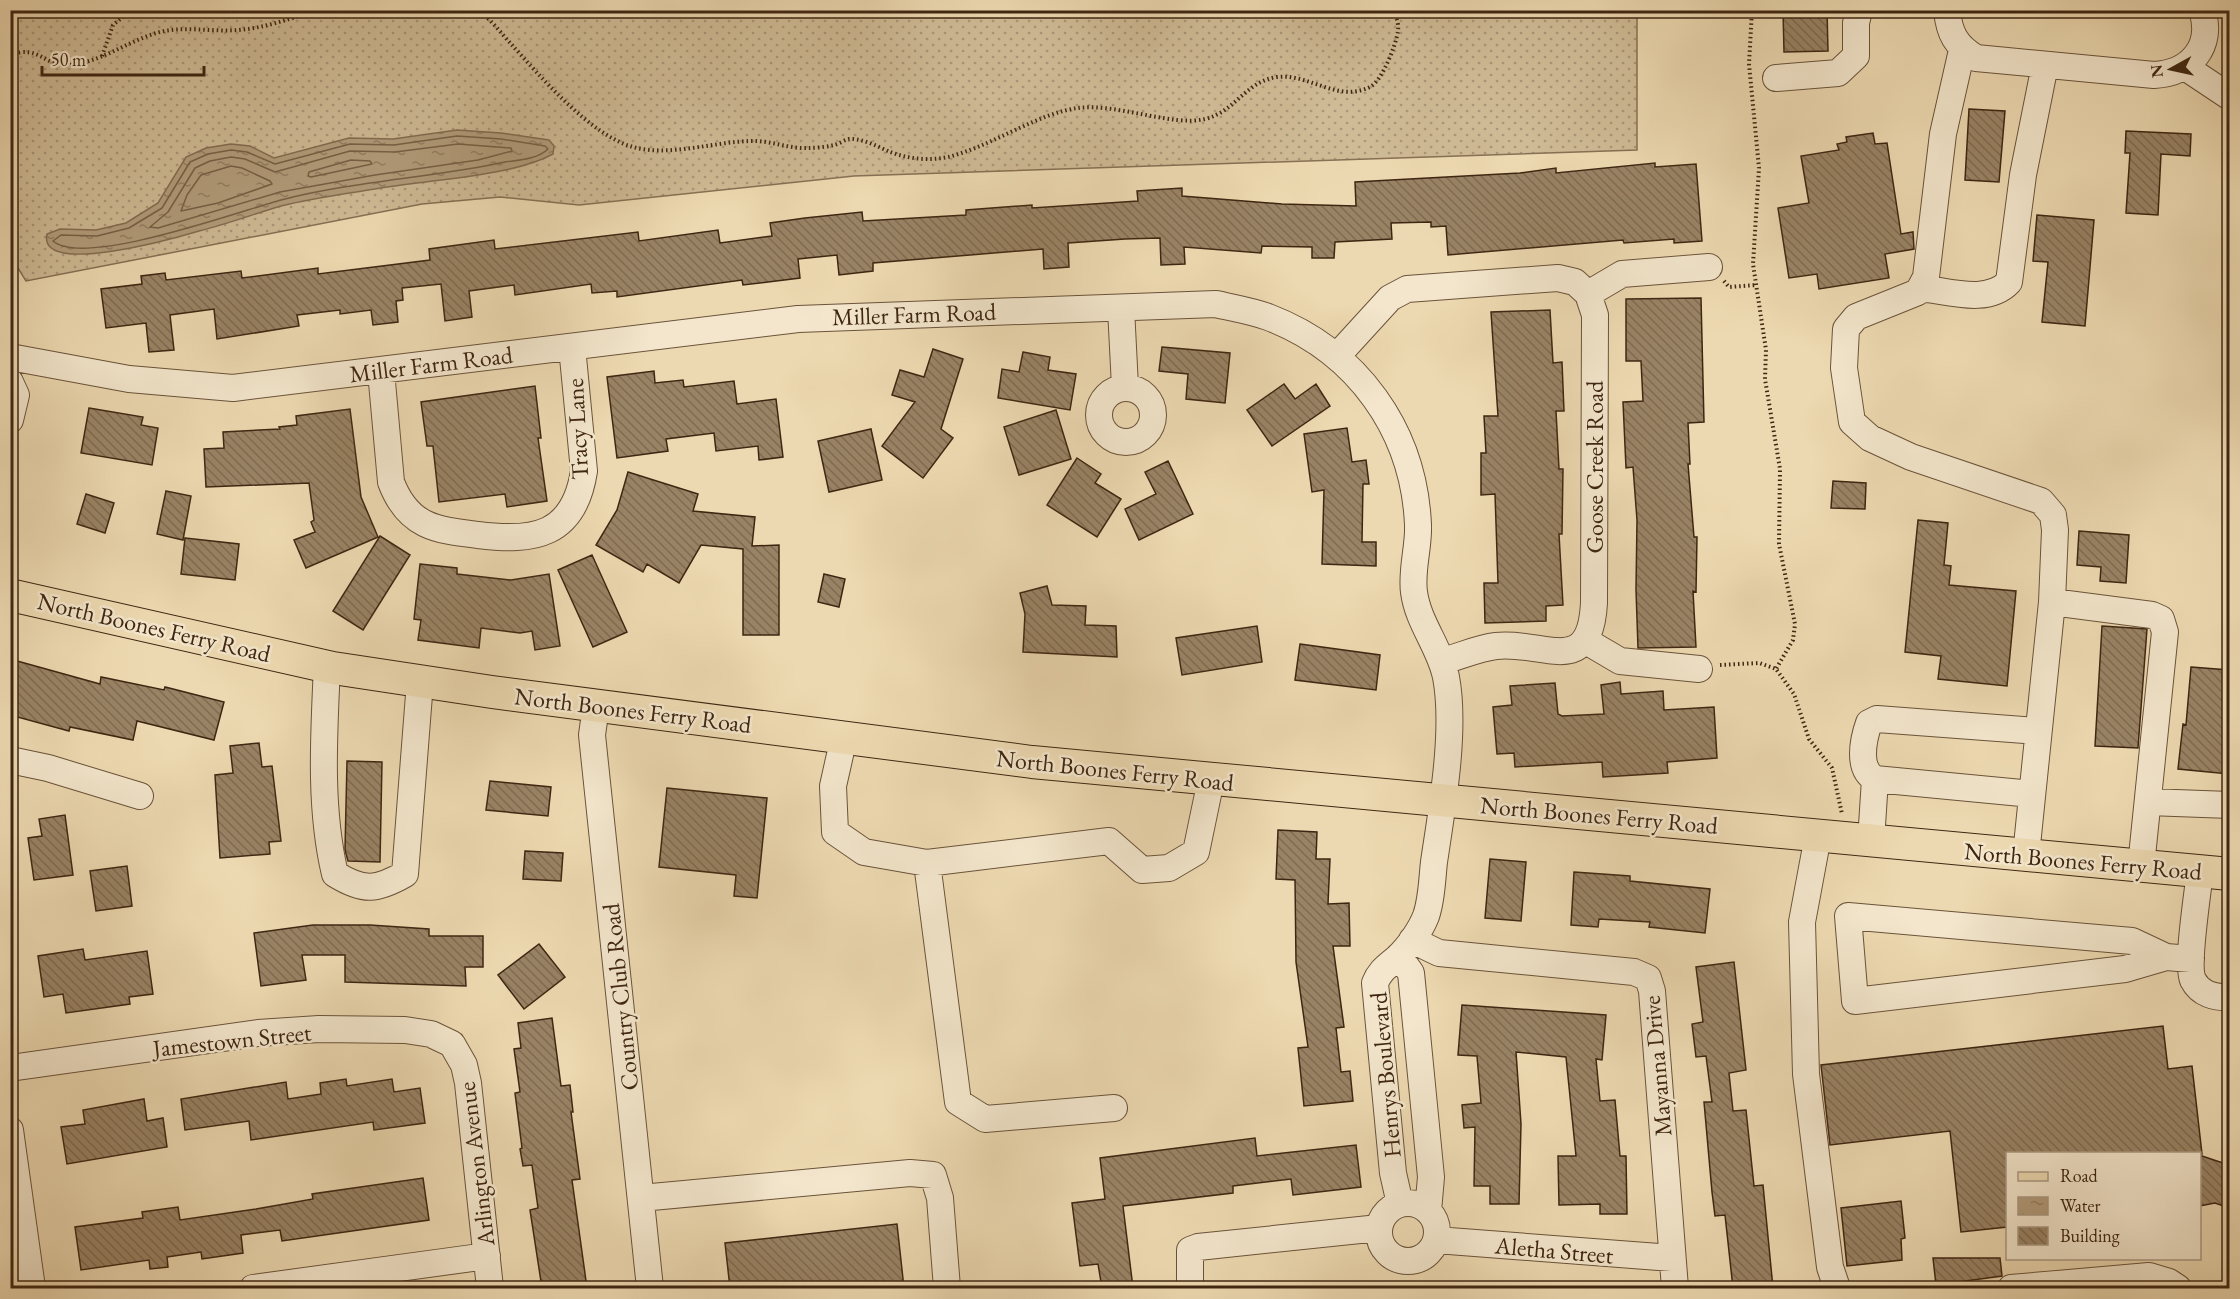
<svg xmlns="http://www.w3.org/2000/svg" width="2240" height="1299" viewBox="0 0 2240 1299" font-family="'EB Garamond',serif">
	<defs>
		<pattern id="grass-dots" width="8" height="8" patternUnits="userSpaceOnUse" patternTransform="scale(1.5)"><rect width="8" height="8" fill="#cfbb96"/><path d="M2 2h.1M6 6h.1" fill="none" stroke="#a99879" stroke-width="1.8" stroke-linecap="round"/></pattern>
		<pattern id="water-ripples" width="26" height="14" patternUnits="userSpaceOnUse" patternTransform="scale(1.5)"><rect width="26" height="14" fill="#b29c7b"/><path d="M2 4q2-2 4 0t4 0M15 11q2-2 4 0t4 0" fill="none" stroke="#927f63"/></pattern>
		<pattern id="building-back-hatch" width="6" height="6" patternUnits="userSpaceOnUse" patternTransform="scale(1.5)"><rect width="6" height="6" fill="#998365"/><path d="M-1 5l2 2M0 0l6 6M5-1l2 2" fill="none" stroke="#7e6b52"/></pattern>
	</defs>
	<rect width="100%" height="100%" fill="#edd9b1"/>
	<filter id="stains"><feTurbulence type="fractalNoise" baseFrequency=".00333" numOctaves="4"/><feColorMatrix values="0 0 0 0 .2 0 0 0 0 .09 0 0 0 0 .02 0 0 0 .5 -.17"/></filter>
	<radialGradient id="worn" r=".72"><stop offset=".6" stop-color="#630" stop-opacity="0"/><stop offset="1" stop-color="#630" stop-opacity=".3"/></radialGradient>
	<!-- grass -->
	<path fill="url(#grass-dots)" stroke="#877054" stroke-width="1.5" d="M11 11H1637V150L854 176 579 205 500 197 422 204 26 281 11 257Z"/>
	<!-- water -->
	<path fill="url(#water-ripples)" stroke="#846d51" stroke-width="1.5" d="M457 130 501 133 549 140 554 146 553 154C511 177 425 180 375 189 344 194 312 198 281 206 254 214 227 224 199 231 179 237 37 278 47 234L60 229 96 230 126 223 158 203 186 157 206 148 231 144 250 146 274 158 349 138 393 139Z"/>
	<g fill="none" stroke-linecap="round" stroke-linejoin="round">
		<!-- shore -->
		<path stroke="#786146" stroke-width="1.5" d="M457 136 501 139 545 146 548 149C538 159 519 160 505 162 431 178 354 181 281 200 240 211 84 268 53 241L61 235 97 236 129 228 162 208 190 162 208 154 231 150 247 152 275 164 350 144 394 145Z
			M458 144 511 148 512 151 478 160 375 175 280 192 158 228 150 227 168 212 195 168 210 161 231 157 245 159 275 172 350 151 395 152Z
			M351 160 370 161 372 164 311 177 308 176 309 172Z
			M231 166 242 168 270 181 272 184 218 203 181 211 187 195 201 175Z"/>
	</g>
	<!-- building -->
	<path fill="url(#building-back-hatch)" stroke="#3f2612" stroke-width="1.5" d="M1783 10H1827L1828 51 1784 52Z
		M1969 109 2005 111 1999 182 1965 180Z
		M2126 131 2191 134 2190 156 2161 154 2158 215 2126 213 2130 153H2125Z
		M1873 133 1875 144 1887 143 1901 234 1913 232 1914 249 1885 254 1889 278 1819 289 1817 274 1789 278 1778 208 1809 203 1801 156 1839 150 1837 144 1847 142 1846 137Z
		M1655 163V167L1696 164 1702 241 1674 243V239L1624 243 1623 240 1448 255 1446 226 1431 227V222L1391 223 1392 239 1335 242 1334 258H1312V247L1262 246 1261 253 1184 247 1185 264 1161 265 1160 238 1125 239 1068 243 1069 267 1044 269 1043 249 873 263V271L839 275 837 255 798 259 800 278 743 285 742 280 617 297V291L592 293 591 284 515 295 514 285 469 291 472 317 445 321 441 284 402 288 403 300 396 301 398 322 373 325 371 310 340 314V310L297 315 299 326 217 339 214 309 170 315 174 350 149 352 146 323 106 328 101 289 142 284 141 276 165 273 166 280 241 271 242 278 318 268V274L430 260 429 249 494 240 495 249 638 232 639 241 718 230 720 243 772 236 770 223 805 218 862 212 863 221 966 215V210L1032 205V208L1123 202 1138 201 1137 191 1182 188V196L1282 204 1356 206 1355 182 1520 173 1556 168V173Z
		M2037 215 2094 220 2085 326 2042 322 2048 262 2033 261Z
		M1701 298 1704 422 1688 423 1690 464H1688L1694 537H1697L1696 592 1693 591 1696 647 1638 648 1636 590 1637 520 1633 467 1626 468 1623 402 1643 401 1641 361H1626V299Z
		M1550 310 1553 363 1562 362 1564 411H1556L1559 469H1563L1562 534H1559L1563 605 1546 606V621L1485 623 1484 583H1498L1495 494 1481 495V453H1486L1484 416H1498L1491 312Z
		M1162 347 1230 353 1225 403 1186 399 1188 374 1159 371Z
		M933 349 963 359 941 429 953 438 923 478 882 446 915 402 892 395 900 370 924 377Z
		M1023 352 1050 357 1048 370 1076 374 1070 410 998 398 1002 369 1019 372Z
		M654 371 655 383 683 380 684 387 734 381 737 404 776 399 783 457 759 460 758 446 716 451 714 433 666 439 668 451 617 458 607 377Z
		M1284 384 1295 399 1316 384 1330 406 1272 446 1247 410Z
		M535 386 541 438H538L547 501 507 507 505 494 439 502 433 446H427L421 402Z
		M89 408 143 417 141 425 158 428 152 465 81 453Z
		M350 409 361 497 378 537 306 568 294 540 315 532 311 522 314 520 309 483 206 487 204 449 224 448 223 432 280 429 279 427 297 425 296 416Z
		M1056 410 1071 459 1019 475 1004 427Z
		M1347 428 1352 462 1366 460 1369 484H1363L1362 542H1376V566L1322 564 1324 490 1312 492 1304 434Z
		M871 429 882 480 829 492 818 441Z
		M1077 458 1101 474 1095 483 1121 499 1097 537 1047 505Z
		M1168 461 1193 514 1139 540 1125 509 1156 494 1145 472Z
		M628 472 698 494 693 511 755 517 752 546 779 545V635H743V549L701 545 679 583 647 564 643 572 596 545 617 510Z
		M1833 481 1866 483 1865 509 1831 508Z
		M166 491 191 496 183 540 157 534Z
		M86 494 114 503 105 533 77 524Z
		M1918 520 1948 523 1944 565 1951 566 1949 585 2016 591 2007 686 1938 679 1941 656 1905 652Z
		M2079 531 2129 535 2126 583 2100 581 2101 567 2077 565Z
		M380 536 410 555 363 630 333 611Z
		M185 538 239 544 235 580 181 574Z
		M592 555 627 632 593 647 558 570Z
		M420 564 457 568V574L511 580 549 574 560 646 535 650 532 631 520 633 481 628 479 648 418 640 421 620 414 619Z
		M824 574 845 579 839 607 818 602Z
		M1047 586 1052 605 1086 606 1085 625 1116 626 1117 657 1023 652 1025 614 1020 593Z
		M1257 626 1262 662 1182 675 1176 638Z
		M2102 626 2147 629 2138 748 2095 746Z
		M1300 644 1380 655 1376 690 1295 680Z
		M10 659 100 684 101 677 164 690 165 687 224 702 214 740 137 721 133 740 70 727 69 731 10 715Z
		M2191 667 2229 670V774L2178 769 2183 724 2186 725Z
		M1620 682 1621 694 1663 691 1664 710 1714 707 1717 758 1667 762 1668 773 1603 777 1602 762 1515 767 1514 753 1497 754 1493 707 1512 705 1510 686 1555 683 1558 714 1562 716 1604 714 1601 685Z
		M259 743 262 767 272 766 281 841 269 842 270 854 220 858 215 775 233 773 230 746Z
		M347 761 382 762 380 862 348 861 345 850Z
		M490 781 551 787 548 816 486 810Z
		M667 788 767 798 757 898 734 896 736 875 659 867Z
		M65 815 73 875 34 880 28 838 42 836 39 819Z
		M1278 830 1317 832 1316 859H1330L1328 904 1349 903 1350 946H1333L1344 1027 1336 1028 1341 1072 1350 1071 1353 1101 1304 1106 1298 1048 1308 1047 1296 962 1295 880 1276 879Z
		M525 851 563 853 561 881 523 879Z
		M1490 859 1526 862 1521 921 1485 918Z
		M127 866 132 906 96 911 90 871Z
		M1574 872 1630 876V881L1710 889 1705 933 1649 927 1650 922 1599 919 1598 927 1571 925Z
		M313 925H370L429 929V936H483V967H465L466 986 345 982V955H302L306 980 261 986 254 933Z
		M539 944 565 977 524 1009 498 975Z
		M83 949 85 960 147 951 153 994 129 997 130 1004 66 1013 63 994 44 997 38 956Z
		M1734 962 1746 1070 1729 1073 1733 1111 1746 1110 1754 1186 1763 1185 1773 1288H1733L1725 1215 1715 1216 1712 1192 1704 1102H1712L1706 1056 1696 1057 1692 1024 1703 1022 1696 967Z
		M1462 1005 1606 1015 1602 1060 1596 1059 1600 1101 1615 1100 1620 1156H1626L1627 1214H1600V1204L1559 1205 1558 1156H1576L1566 1057 1516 1052 1521 1124 1519 1204H1490V1186H1474L1475 1127 1464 1128 1462 1105 1481 1103 1477 1056 1458 1055Z
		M552 1018 561 1086 570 1085 573 1112H571L580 1179 572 1180 587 1288H542L530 1210 538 1208 532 1165 523 1166 520 1149 522 1148 515 1093 520 1092 514 1049 521 1048 518 1023Z
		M2163 1026 2168 1069 2192 1066 2202 1154H2007V1227L1961 1232 1950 1131 1830 1145 1821 1065Z
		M346 1079 347 1086 392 1079 394 1092 420 1088 425 1123 374 1130 373 1122 251 1140 249 1121 185 1130 181 1099 286 1082 288 1099 321 1094 320 1083Z
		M144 1099 147 1121 163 1118 167 1147 67 1164 61 1127 85 1124 83 1110Z
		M1255 1138 1257 1156 1356 1145 1361 1187 1293 1195 1291 1179 1233 1186V1193L1123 1206 1133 1288H1102L1098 1264 1080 1266 1072 1203 1105 1199 1100 1158Z
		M2199 1155 2229 1165V1208L2215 1203 2199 1206Z
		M423 1178 429 1220 282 1241 280 1230 241 1235 243 1253 202 1259 201 1252 167 1257 168 1267 150 1269 149 1260 81 1270 75 1227 143 1218 142 1212 178 1207 180 1220 256 1209 313 1199 312 1194Z
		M1901 1201 1905 1238 1901 1239 1902 1260 1847 1266 1841 1208Z
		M897 1224 904 1288H730L725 1243Z
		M1933 1258H2000L2002 1276 1936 1285Z"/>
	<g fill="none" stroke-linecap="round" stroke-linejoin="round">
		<defs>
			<path id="minor" d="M1947 10C1949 33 1956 46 1976 58L2154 75C2190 73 2214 47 2202 10
				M1962 50 1943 134 1926 277 1918 292 1856 317 1846 329 1844 368 1852 422 1870 438 1911 457 2041 501 2053 515 2055 530 2052 602
				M2185 67 2230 97
				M1776 78 1838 73 1856 56V23L1859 10
				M1920 288C1949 291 1987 305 2009 282L2023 175 2045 65
				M1121 308 1125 387
				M1337 356 1390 298 1407 289 1558 278 1575 282 1588 294 1622 274 1709 267
				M10 357 129 379 233 388 798 319 1216 304C1233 308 1252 311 1268 317 1357 351 1414 430 1418 525 1419 547 1411 570 1414 592 1418 623 1440 647 1446 677 1456 730 1442 808 1434 862 1432 879 1432 899 1426 916 1421 929 1409 947 1398 957 1388 966 1380 970 1375 983L1393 1173 1400 1204
				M381 371 391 482C408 527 436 530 478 535 534 542 574 536 584 471L572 347
				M10 382 16 395 10 420
				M1099 415a27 27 0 1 1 54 0a27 27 0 1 1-54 0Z
				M1586 641 1620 661 1699 669
				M1442 661C1459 657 1478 648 1496 646 1543 640 1590 680 1594 603L1595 315 1588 294
				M327 666C324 734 319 807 335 874 364 892 377 890 405 874L420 682
				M596 706 592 735 650 1288
				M844 737 833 786 835 832 864 852 927 863 1109 841 1142 870 1169 868 1196 852 1211 780
				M10 760 48 768 140 796
				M2032 794 1875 779C1857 769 1863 740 1869 723L1877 719 2038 731
				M2148 802 2230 805
				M1818 836 1802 922 1806 1074 1830 1267 1837 1288
				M1871 841 1875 779
				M2026 855 2052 602 2152 615 2161 619 2165 632 2141 866
				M927 863 958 1102 985 1119 1114 1108
				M2200 871C2198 892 2186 965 2193 980 2200 994 2215 998 2230 997
				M1412 940 1439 953 1634 972 1648 978 1652 991 1675 1288
				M1399 956 1411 973 1412 983 1431 1177 1428 1211
				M2166 957 2132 941 1848 916 1855 1001 2125 969 2166 957 2191 959
				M10 1068 258 1033 319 1029 405 1030 431 1034 452 1044 464 1065 468 1083 490 1288
				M10 1130 32 1288
				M641 1198 910 1173 933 1175 940 1198 947 1288
				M1379 1232a29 29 0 1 1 58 0a29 29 0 1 1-58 0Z
				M1436 1240 1672 1258
				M253 1288 487 1256
				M1190 1288V1250L1198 1247 1379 1228
				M2011 1288 2149 1276 2169 1282 2178 1288"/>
			<path id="major" d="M10 595 333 668 492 692 1032 762 2230 874"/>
		</defs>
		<!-- minor casing -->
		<use href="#minor" stroke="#6a533a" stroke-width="28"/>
		<!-- major casing -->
		<use href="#major" stroke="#3f2612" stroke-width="34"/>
		<!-- path -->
		<path stroke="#3f2612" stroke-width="4" stroke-dasharray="1.5 3" stroke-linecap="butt" d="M477 10C490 18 501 33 511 44 541 77 590 135 633 147 669 157 713 142 750 141 770 140 788 149 808 148 816 148 826 147 834 145 839 144 844 140 849 139 862 138 879 147 890 152 909 159 928 161 948 157 990 147 1038 113 1078 108 1118 103 1172 127 1205 119 1235 112 1246 81 1277 77 1309 73 1337 103 1370 87 1382 81 1396 45 1398 31 1399 23 1396 17 1393 10
			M1752 10 1749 64 1759 168 1753 264 1766 350 1765 379 1780 469 1779 544 1795 624 1793 640 1776 669
			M10 55C40 44 45 68 70 65 102 62 129 40 160 32 185 26 212 32 238 30 265 28 292 18 318 10
			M102 56 113 25 131 10
			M1724 281 1729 287 1756 285
			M1720 665 1759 663 1776 669 1794 694 1809 739 1832 768 1842 814"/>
		<!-- minor -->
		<use href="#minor" stroke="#f3e6cc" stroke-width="26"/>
		<!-- major -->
		<use href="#major" stroke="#edd9b1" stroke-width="32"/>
	</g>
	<g text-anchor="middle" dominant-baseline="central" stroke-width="5" stroke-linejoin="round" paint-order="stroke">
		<!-- street labels -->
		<g font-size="24" fill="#3f2612" stroke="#f3e6cc">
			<text transform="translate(914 314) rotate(-2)">Miller Farm Road</text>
			<text transform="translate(431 364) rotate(-7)">Miller Farm Road</text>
			<text transform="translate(577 429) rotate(-93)">Tracy Lane</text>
			<text transform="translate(1594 467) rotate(-90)">Goose Creek Road</text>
			<text transform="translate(154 627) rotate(13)">North Boones Ferry Road</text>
			<text transform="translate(633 710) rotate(7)">North Boones Ferry Road</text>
			<text transform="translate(1115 770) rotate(6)">North Boones Ferry Road</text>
			<text transform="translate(1599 815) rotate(5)">North Boones Ferry Road</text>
			<text transform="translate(2083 861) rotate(5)">North Boones Ferry Road</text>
			<text transform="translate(620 997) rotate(-96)">Country Club Road</text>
			<text transform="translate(232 1040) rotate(-6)">Jamestown Street</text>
			<text transform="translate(1657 1066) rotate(-95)">Mayanna Drive</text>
			<text transform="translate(1385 1075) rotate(-95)">Henrys Boulevard</text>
			<text transform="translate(476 1164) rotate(-97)">Arlington Avenue</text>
			<text transform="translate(1554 1250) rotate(5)">Aletha Street</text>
		</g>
	</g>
	<!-- margin -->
	<rect width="2240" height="1299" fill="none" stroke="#edd9b1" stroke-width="36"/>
	<rect x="12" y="12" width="2216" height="1275" fill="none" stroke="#3f2612" stroke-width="3"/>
	<rect x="18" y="18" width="2204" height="1263" fill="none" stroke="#3f2612" stroke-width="1.5"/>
	<!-- legend -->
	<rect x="2006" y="1152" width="195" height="108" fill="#f3e6cc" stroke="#ab9982" stroke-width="1.5"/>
	<rect x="2018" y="1172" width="30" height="9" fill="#edd9b1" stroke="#ab9982" stroke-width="1.5"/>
	<text x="2060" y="1182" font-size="18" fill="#3f2612">Road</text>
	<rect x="2018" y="1197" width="30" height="18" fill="url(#water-ripples)" stroke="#ab9982" stroke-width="1.5"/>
	<text x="2060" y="1212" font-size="18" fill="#3f2612">Water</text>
	<rect x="2018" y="1227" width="30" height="18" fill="url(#building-back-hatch)" stroke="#ab9982" stroke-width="1.5"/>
	<text x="2060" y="1242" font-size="18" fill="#3f2612">Building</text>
	<!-- north arrow -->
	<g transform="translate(2171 69) rotate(262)" stroke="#f3e6cc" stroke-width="4.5" paint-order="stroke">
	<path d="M0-4.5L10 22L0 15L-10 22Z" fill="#3f2612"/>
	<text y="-9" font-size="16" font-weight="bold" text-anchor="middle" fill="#3f2612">N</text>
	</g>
	<!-- scale -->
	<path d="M42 66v9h162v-9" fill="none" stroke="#3f2612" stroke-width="3"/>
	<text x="51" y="66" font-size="18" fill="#3f2612" stroke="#f3e6cc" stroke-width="4.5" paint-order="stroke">50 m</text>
	<rect width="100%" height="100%" filter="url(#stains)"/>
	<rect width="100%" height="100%" fill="url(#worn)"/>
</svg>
